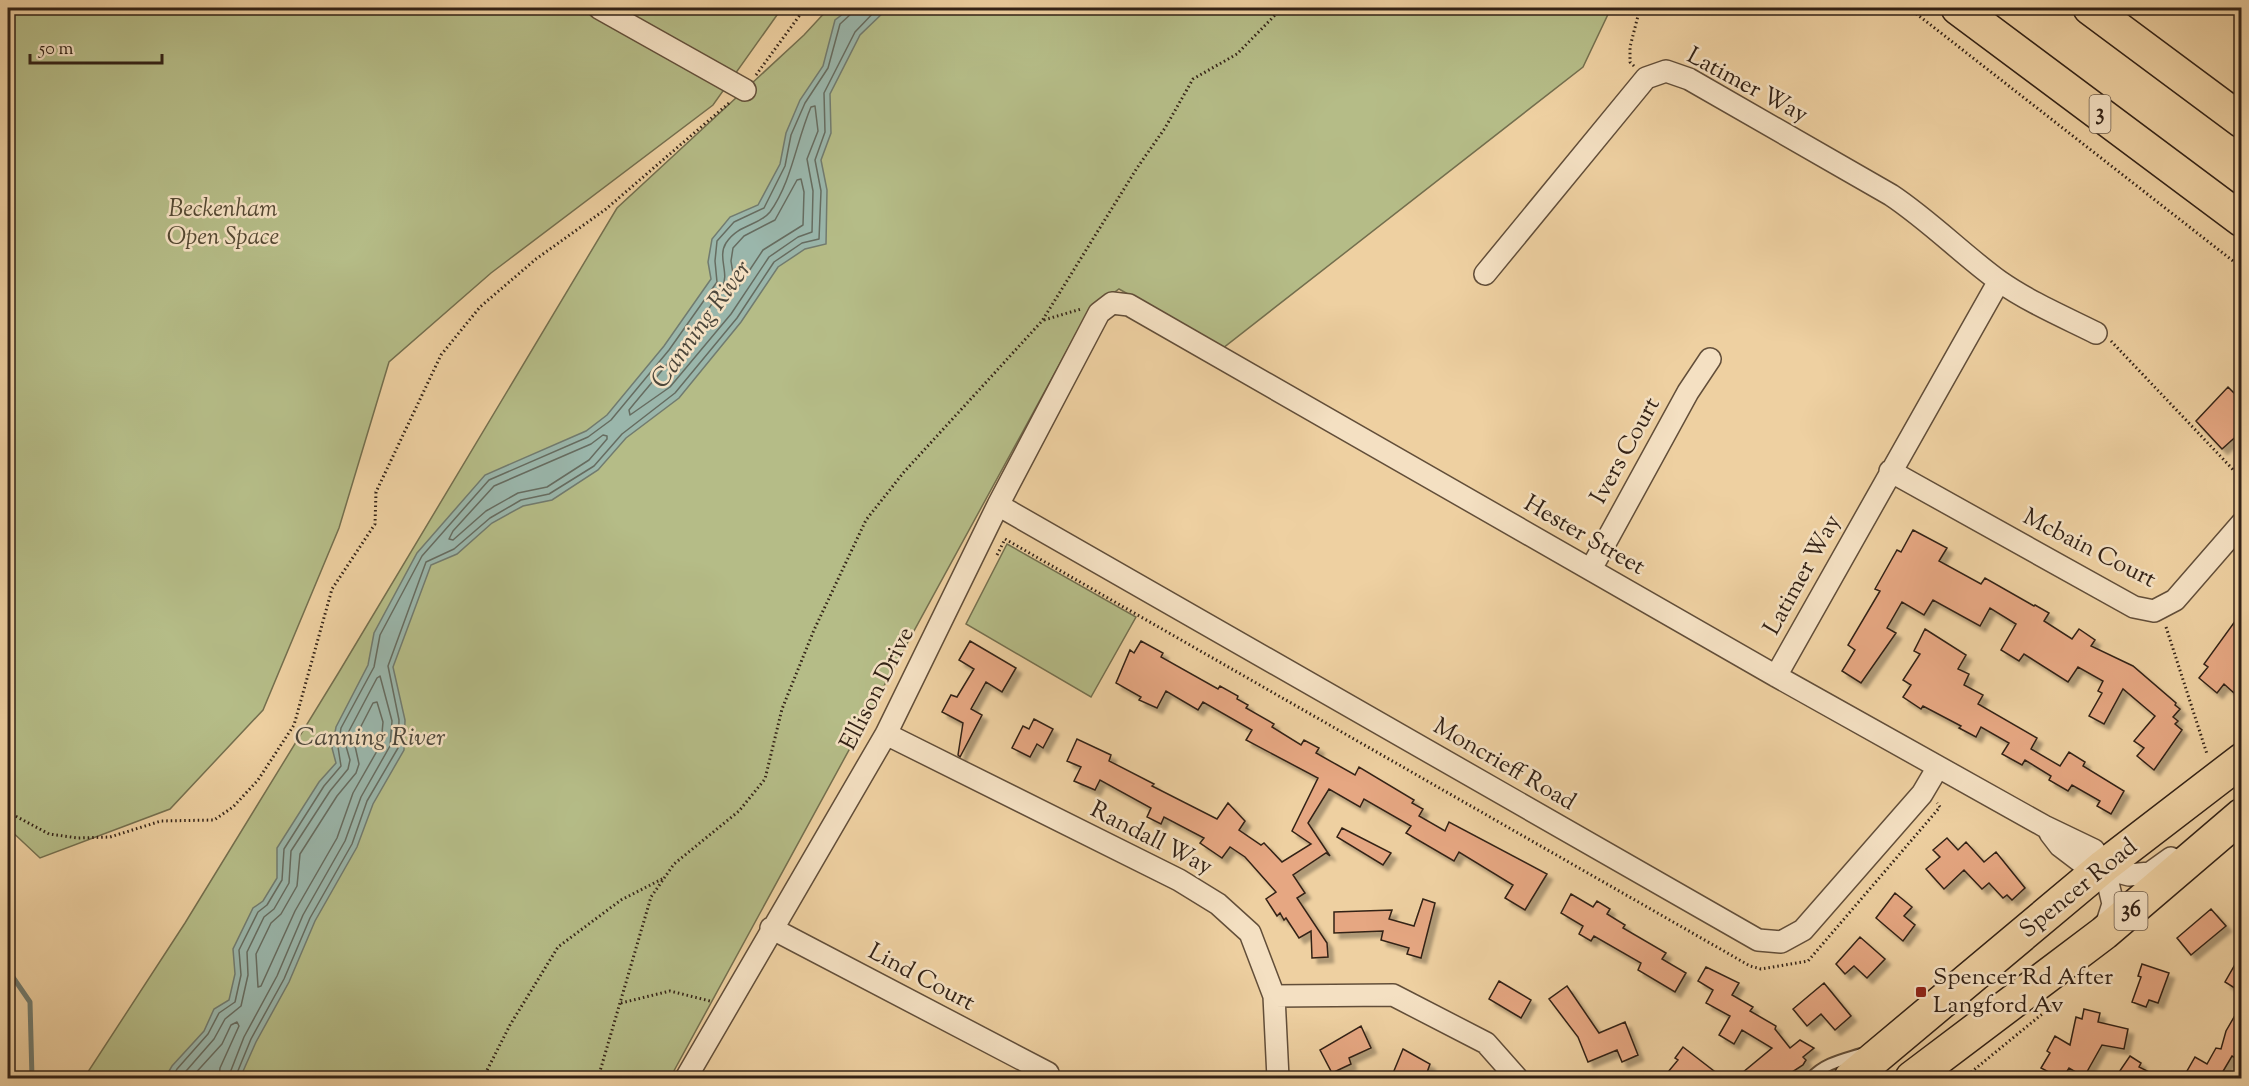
<svg xmlns="http://www.w3.org/2000/svg" width="2249" height="1086" viewBox="0 0 2249 1086" font-family="'Sorts Mill Goudy',serif">
	<defs>
		<filter id="shadow"><feDropShadow dx="5.5" dy="5.5" stdDeviation="1.5" flood-color="#0004"/></filter>
	</defs>
	<rect width="100%" height="100%" fill="#eed0a1"/>
	<filter id="stains"><feTurbulence type="fractalNoise" baseFrequency=".00333" numOctaves="4"/><feColorMatrix values="0 0 0 0 .2 0 0 0 0 .09 0 0 0 0 .02 0 0 0 .5 -.17"/></filter>
	<radialGradient id="worn" r=".72"><stop offset=".6" stop-color="#630" stop-opacity="0"/><stop offset="1" stop-color="#630" stop-opacity=".3"/></radialGradient>
	<!-- green -->
	<path fill="#b5bc87" stroke="#746f4e" stroke-width="1.5" d="M8 8H782L713 105 491 273 389 362 339 528 263 710 170 809 40 858 8 828Z
		M829 8H1611L1583 67 1223 348 1119 289 1088 312 670 1078H84L185 923 339 672 617 208 804 35Z
		M1007 544 1136 617 1091 697 966 624Z"/>
	<!-- water -->
	<path fill="#9ab6ab" stroke="#717b6f" stroke-width="1.5" d="M851 8H888L860 35 830 94 831 133 821 160 827 190 826 244 805 249 778 267 741 322 679 398 626 438 598 470 552 500 523 506 492 523 457 554 431 565 393 667 405 720 404 750 373 804 357 847 315 921 289 982 256 1042 240 1078H165L172 1066 204 1031 214 1009 229 1000 235 974 233 949 253 908 263 901 277 878V848L319 782 336 763 332 748 336 727 368 665 374 633 417 553 485 475 586 431 607 415 664 346 711 279 708 262 712 239 730 217 758 205 780 164 786 133 800 100 823 66 835 20Z"/>
	<g fill="none" stroke-linecap="round" stroke-linejoin="round">
		<!-- shore -->
		<path stroke="#666c60" stroke-width="1.5" d="M815 106 818 131 807 159 813 191 812 232 798 237 769 257 731 314 670 387 630 415 629 410C661 371 697 332 722 287 730 274 717 257 726 243 738 224 759 226 770 212 792 181 796 142 811 107Z
			M801 179 804 192 803 225 763 250 739 286 735 287 731 261 733 248 744 236 775 220 797 180Z
			M603 435 607 436V439L589 460 547 487 518 493 486 511 453 540 449 539 453 531 494 486 591 444Z
			M377 702 383 722 381 744 353 793 337 838 295 911 261 986 258 987 256 954 271 923 281 914 297 886 300 854 337 796 356 773 359 764 355 746 357 734 373 703Z
			M172 1078 177 1069 208 1034 219 1013 235 1002 241 975 239 950 258 912 267 905 282 880 284 849 324 786 341 766 338 747 341 728 374 667 380 635 422 556 489 480 588 437 611 420 669 350 717 282 715 261 717 241 734 222 764 208 785 166 791 135 805 103 828 68 840 24 852 13 854 8
			M180 1078 214 1039 225 1019 241 1006 248 975 247 952 264 917 274 909 289 883 291 851 330 791 348 769 350 760 346 746 349 731 377 678 380 676 392 721 390 746 361 797 345 841 303 915 277 976 244 1037 228 1078
			M191 1078 222 1044 231 1025 237 1022 239 1026 220 1068 219 1078
			M235 1078 251 1039 284 979 310 918 352 844 367 801 398 748 399 720 388 666 426 562 454 549 490 518 521 500 549 494 594 466 622 434 675 393 737 318 774 262 802 243 819 239 821 191 815 160 825 132 824 93 855 32 878 8"/>
		<!-- stream -->
		<path stroke="#717b6f" stroke-width="5" d="M8 970 30 1002 32 1078"/>
	</g>
	<!-- building -->
	<path fill="#e6a782" stroke="#332216" stroke-width="1.5" filter="url(#shadow)" d="M2228 387 2241 400V419L2235 425 2241 432 2222 449 2196 421Z
		M1913 530 1947 548 1939 561 1981 584 1985 578 2034 606 2035 605 2049 613 2044 621 2072 639 2079 629 2095 640 2091 646 2133 666 2176 703 2175 705 2180 709 2173 717 2178 721 2175 724 2182 730 2154 770 2137 756 2144 748 2134 741 2155 716 2123 689 2104 724 2089 716 2102 693 2098 691 2103 681 2078 667 2068 682 2024 654 2019 661 2001 650 2016 624 1990 608 1980 626 1933 600 1924 615 1902 602 1887 628 1896 633 1861 683 1842 671 1855 650 1848 645 1880 591 1875 589 1897 550 1901 552Z
		M2241 613V684L2234 693 2224 684 2217 693 2199 678 2208 667 2204 664Z
		M1925 629 1966 655 1958 669 1969 674 1964 685 1983 695 1978 704 2037 738 2031 749 2060 766 2069 752 2085 762 2083 766 2124 791 2111 814 2097 806 2100 801 2072 785 2068 791 2049 780 2051 776 2025 760 2022 765 2002 754 2009 743 1981 727 1976 737 1959 728 1961 726 1923 706 1921 709 1903 697 1911 685 1903 680 1920 654 1914 651Z
		M970 641 1016 668 1002 692 986 682 971 709 982 715 960 757 958 755 963 723 942 712 951 695 957 697 974 669 959 660Z
		M1141 641 1163 653 1161 657 1218 689 1220 686 1238 696 1237 699 1248 705 1246 708 1274 724 1272 727 1301 745 1304 740 1319 748 1316 753 1355 775 1359 767 1414 800 1412 803 1423 809 1419 816 1445 831 1449 822 1547 874 1525 910 1505 898 1513 885 1459 852 1454 861 1406 833 1411 826 1364 799 1360 807 1329 789 1308 823 1330 856 1326 853 1293 875 1305 893 1297 898 1327 943 1328 957 1312 958 1311 931 1299 938 1286 918 1284 920 1280 913 1277 916 1266 899 1276 892 1245 857 1230 847 1222 858 1200 843 1204 838 1164 817 1161 824 1147 817 1151 808 1100 780 1095 790 1074 781 1081 767 1067 761 1077 739 1111 755 1109 761 1154 784 1152 786 1217 819 1228 803 1245 821 1239 830 1261 845 1264 843 1282 862 1311 844 1292 831 1318 778 1246 740 1252 730 1203 702 1198 710 1166 691 1157 708 1139 700 1141 697 1116 683 1130 650 1134 653Z
		M1034 719 1053 729 1043 748 1037 744 1030 757 1012 748 1023 726 1029 729Z
		M1342 828 1391 853 1383 865 1337 837Z
		M1947 838 1958 850 1966 842 1984 862 1996 852 2025 888 2012 900 2007 895 2003 898 1989 883 1982 889 1964 870 1944 889 1926 869 1940 857 1933 850Z
		M1895 893 1912 907 1904 916 1915 925 1903 941 1876 918Z
		M1571 894 1593 907 1597 901 1610 909 1607 914 1625 925 1623 928 1666 953 1662 959 1686 973 1675 992 1638 970 1641 963 1594 936 1591 941 1579 934 1583 926 1561 913Z
		M1423 899 1435 903 1421 958 1407 954 1409 948 1381 940 1383 931 1334 933V912L1392 910 1389 919 1414 926Z
		M2211 909 2226 926 2191 955 2177 938Z
		M1860 937 1885 959 1867 978 1854 966 1845 974 1836 964Z
		M2241 954V992L2225 982Z
		M2142 964 2169 973 2158 1003 2149 1000 2146 1007 2132 1002 2141 977 2138 976Z
		M1706 967 1739 983 1732 995 1753 1007 1750 1011 1776 1026 1775 1029 1790 1048 1800 1040 1814 1048 1803 1057 1806 1060 1803 1065 1783 1078H1736L1772 1048 1742 1030 1734 1044 1719 1035 1730 1016 1706 1003 1713 990 1698 981Z
		M1499 981 1531 1000 1521 1018 1489 999Z
		M1824 983 1851 1016 1835 1030 1821 1014 1807 1026 1793 1009Z
		M1567 986 1599 1033 1625 1022 1638 1055 1622 1062 1617 1050 1588 1062 1578 1037 1549 999Z
		M2241 1005V1051L2237 1059 2232 1056 2222 1073 2232 1078H2183L2195 1057 2207 1064 2216 1048 2221 1049 2226 1031Z
		M2084 1009 2100 1013 2098 1022 2128 1029 2124 1049 2102 1045 2084 1077 2069 1068 2063 1078H2060L2041 1068 2050 1053 2047 1051 2055 1036 2070 1045 2076 1017 2082 1019Z
		M1361 1026 1371 1048 1349 1058 1351 1064 1332 1073 1320 1050Z
		M1683 1047 1723 1078H1663L1678 1060 1675 1058Z
		M1403 1049 1430 1064 1425 1078H1391Z
		M2130 1056 2141 1063 2139 1067 2161 1078H2115Z"/>
	<g fill="none" stroke-linecap="round" stroke-linejoin="round">
		<defs>
			<path id="service" d="M1811 1078C1825 1063 1842 1060 1861 1054"/>
			<path id="minor" d="M599 8 745 90
				M1485 274 1646 78 1666 71 1689 79 1891 195C1930 221 1962 254 1999 281 2029 302 2064 317 2096 333
				M1890 471 2134 607 2154 611 2175 600 2242 523
				M998 505 1758 940 1781 942 1803 930 1922 794 1938 767
				M1591 569 1688 392 1710 359
				M1776 676 1999 281
				M886 734 1179 880 1218 904 1250 933 1274 996 1278 1078
				M2050 833 2060 846 2081 862 2129 875 2150 873 2171 858
				M771 928 1048 1073
				M1274 996 1393 995 1486 1043 1517 1078
				M686 1078 886 734 998 505 1099 313 1112 303 1129 305 1776 676 2044 826 2094 850 2104 866 2113 904 2104 932"/>
			<path id="primary" d="M1851 1078 2104 866 2242 760
				M1912 1078 2104 933 2242 815"/>
			<path id="motorway" d="M1958 8 2242 220
				M2090 8 2242 121"/>
		</defs>
		<!-- service casing -->
		<use href="#service" stroke="#624e39" stroke-width="14"/>
		<!-- minor casing -->
		<use href="#minor" stroke="#624e39" stroke-width="24"/>
		<!-- primary casing -->
		<use href="#primary" stroke="#332216" stroke-width="36"/>
		<!-- motorway casing -->
		<use href="#motorway" stroke="#332216" stroke-width="36"/>
		<!-- path -->
		<path stroke="#332216" stroke-width="3" stroke-dasharray="1.5 3" stroke-linecap="butt" d="M1909 8 2242 268
			M1634 66 1630 62V47L1640 8
			M756 75 805 8
			M1044 320 1081 309
			M2111 341 2242 479
			M997 555 1005 539 1750 966 1761 969 1808 961 1940 807 1937 803
			M2166 627 2207 754
			M8 812 49 834 78 838 110 837 161 821 214 820 233 807 258 780 294 725 332 589 375 524 376 492 441 355 480 307 536 259 606 209 729 103
			M621 1003 670 991 710 1001
			M483 1078 510 1025 558 947 621 900 664 878
			M598 1078 651 897 674 864 739 811 765 779 782 709 814 630 866 520 904 472 1042 321 1137 168 1165 128 1193 79 1237 54 1282 8
			M1964 1078 2058 1001"/>
		<!-- service -->
		<use href="#service" stroke="#f4e0c2" stroke-width="10"/>
		<!-- minor -->
		<use href="#minor" stroke="#f4e0c2" stroke-width="21"/>
		<!-- primary -->
		<use href="#primary" stroke="#eed0a1" stroke-width="33"/>
		<!-- motorway -->
		<use href="#motorway" stroke="#eed0a1" stroke-width="33"/>
	</g>
	<!-- markers -->
	<rect fill="#8f2418" stroke="#f4e0c2" stroke-width="2" x="1915" y="986" width="12" height="12" rx="3"/>
	<g text-anchor="middle" dominant-baseline="central" stroke-width="5" stroke-linejoin="round" paint-order="stroke">
		<!-- shield labels -->
		<g fill="#f4e0c2" stroke="#6d5b4a" stroke-width="1.5">
			<rect x="2089.5" y="95" width="21" height="38" rx="4.5"/>
			<rect x="2114.5" y="892" width="33" height="38" rx="4.5"/>
		</g>
		<g font-size="22" font-weight="bold" fill="#332216">
			<text x="2100" y="114">3</text>
			<text x="2131" y="911">36</text>
		</g>
		<!-- street labels -->
		<g font-size="24" fill="#332216" stroke="#f4e0c2">
			<text transform="translate(1747 86) rotate(28)">Latimer Way</text>
			<text transform="translate(1626 451) rotate(-61)">Ivers Court</text>
			<text transform="translate(1584 536) rotate(30)">Hester Street</text>
			<text transform="translate(2089 549) rotate(27)">Mcbain Court</text>
			<text transform="translate(1803 575) rotate(-61)">Latimer Way</text>
			<text transform="translate(878 689) rotate(-63)">Ellison Drive</text>
			<text transform="translate(1504 765) rotate(30)">Moncrieff Road</text>
			<text transform="translate(1151 839) rotate(27)">Randall Way</text>
			<text transform="translate(2079 889) rotate(-39)">Spencer Road</text>
			<text transform="translate(921 978) rotate(28)">Lind Court</text>
		</g>
		<!-- park labels -->
		<g font-size="24" font-style="italic" fill="#544832" stroke="#f4e0c2">
			<text x="223" y="210">Beckenham<tspan x="223" dy="28">Open Space</tspan></text>
		</g>
		<!-- poi labels -->
		<g font-size="24" fill="#332216" stroke="#f4e0c2" text-anchor="start">
			<text x="1933" y="978">Spencer Rd After<tspan x="1933" dy="28">Langford Av</tspan></text>
		</g>
		<!-- water labels -->
		<g font-size="26" font-style="italic" fill="#4d473b" stroke="#f4e0c2">
			<text transform="translate(702 325) rotate(-54)">Canning River</text>
			<text x="370" y="738">Canning River</text>
		</g>
	</g>
	<!-- margin -->
	<rect width="2249" height="1086" fill="none" stroke="#eed0a1" stroke-width="30"/>
	<rect x="9" y="9" width="2231" height="1068" fill="none" stroke="#332216" stroke-width="3"/>
	<rect x="15" y="15" width="2219" height="1056" fill="none" stroke="#332216" stroke-width="1.5"/>
	<!-- scale -->
	<path d="M30 54v9h132v-9" fill="none" stroke="#332216" stroke-width="3"/>
	<text x="39" y="54" font-size="18" fill="#332216" stroke="#f4e0c2" stroke-width="4.5" paint-order="stroke">50 m</text>
	<rect width="100%" height="100%" filter="url(#stains)"/>
	<rect width="100%" height="100%" fill="url(#worn)"/>
</svg>
